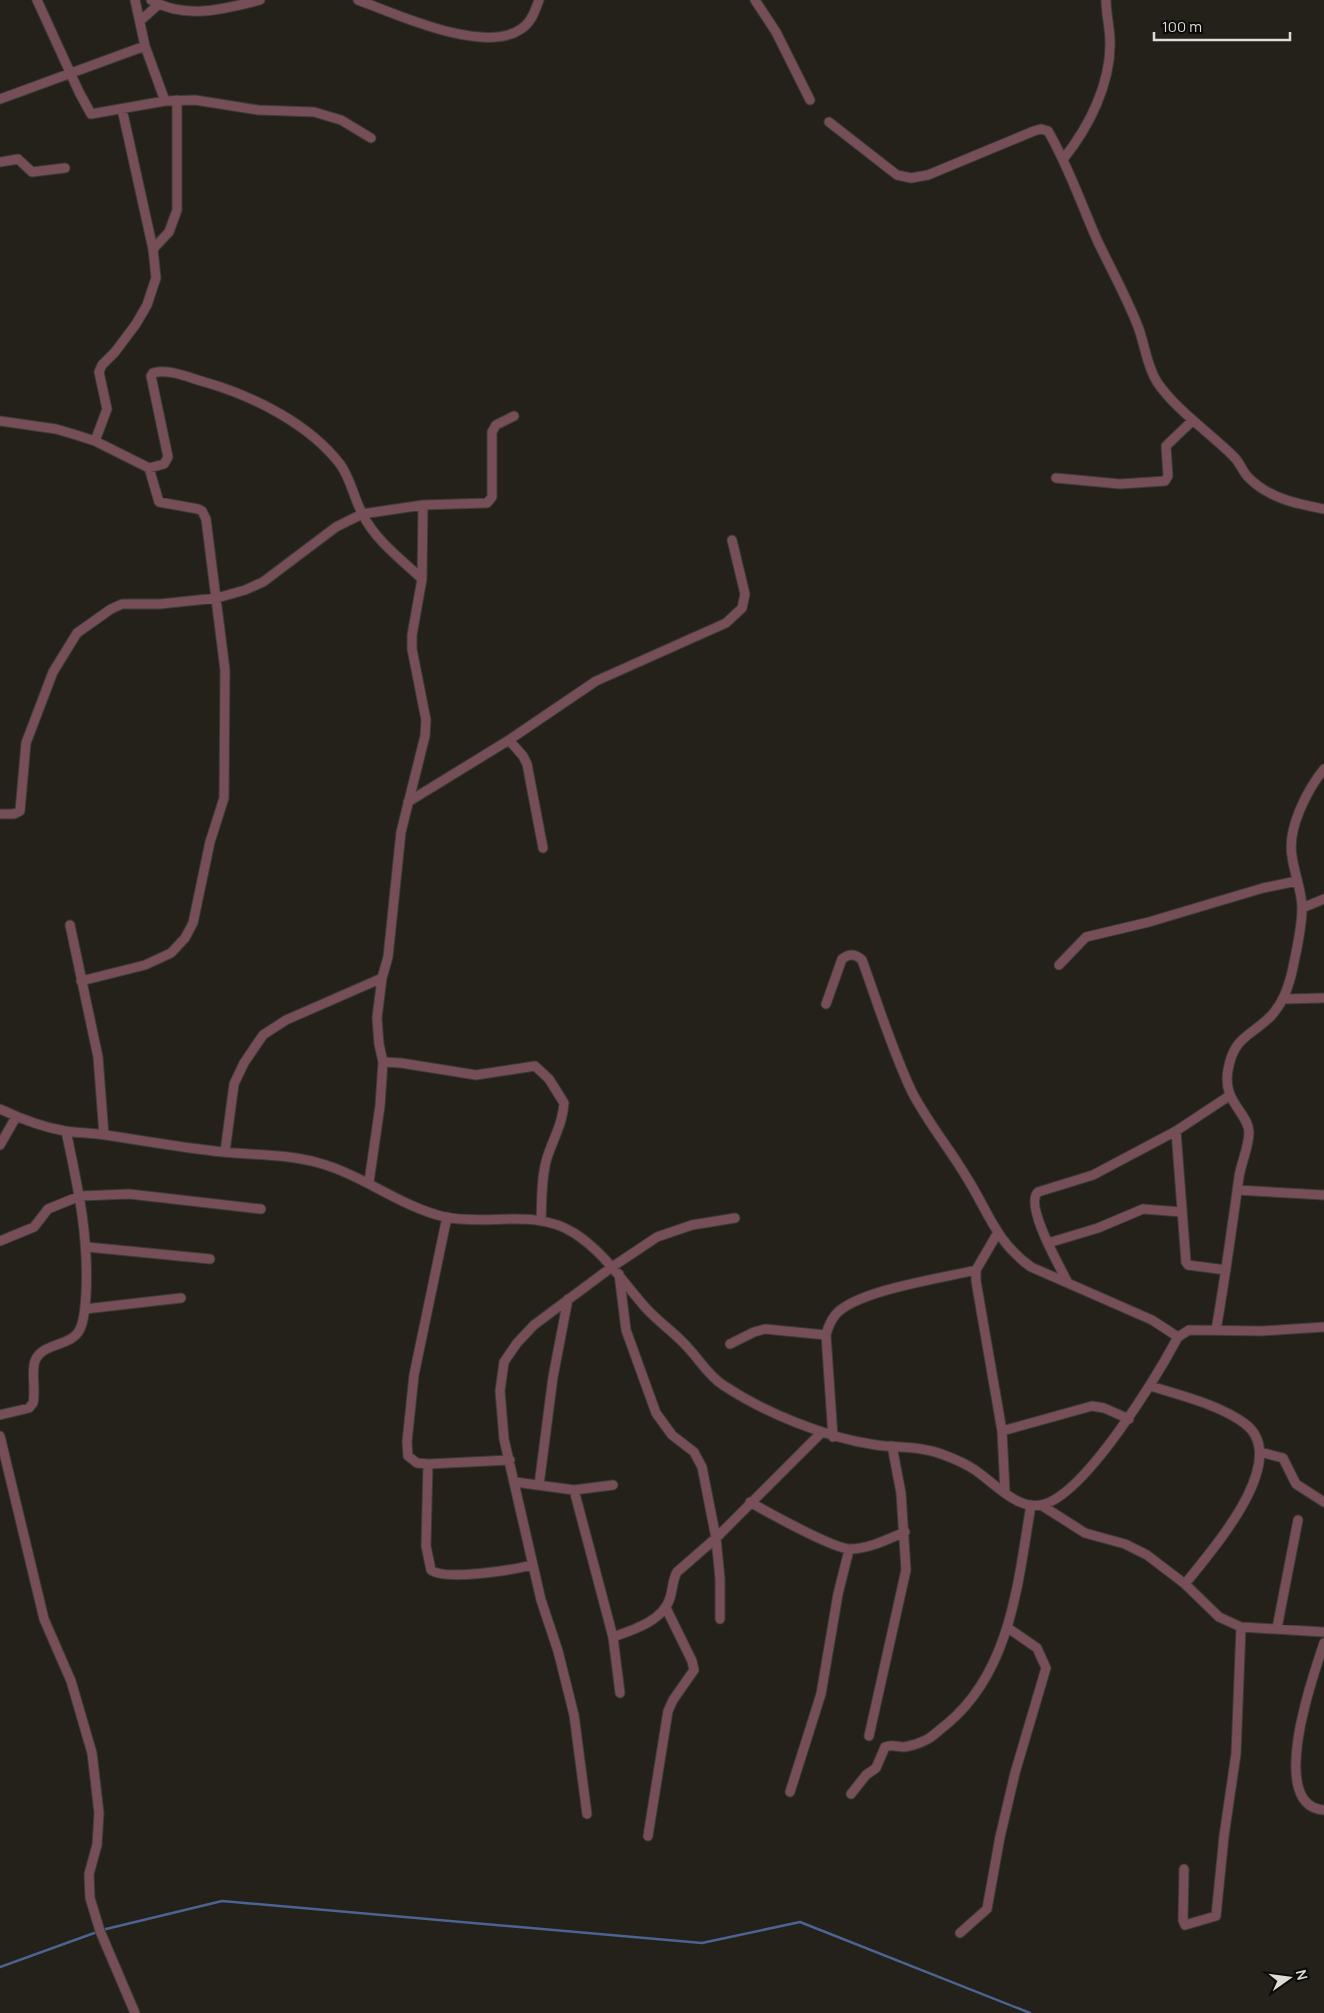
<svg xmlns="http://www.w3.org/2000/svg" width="1324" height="2013" viewBox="0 0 1324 2013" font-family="Manrope,sans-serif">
	<rect width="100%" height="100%" fill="#24211b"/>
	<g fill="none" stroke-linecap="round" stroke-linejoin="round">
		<!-- stream -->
		<path stroke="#4d6391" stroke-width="2.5" d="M102 1930 222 1901 702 1943 800 1922 1030 2013
			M0 1967 97 1932"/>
		<defs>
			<path id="minor" d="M37 0 79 92 91 114 165 101 195 100 258 110 314 112 341 120 371 138
				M135 0 145 46 165 101
				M151 0C186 20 224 9 260 0
				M358 0C396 14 484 55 521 29 531 23 535 11 539 0
				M755 0 776 32 810 100
				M140 21 159 4
				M0 99 145 46
				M829 122 897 175 911 178 928 175 1034 131 1041 129 1048 131C1069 167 1081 204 1098 242 1111 269 1126 296 1137 324 1145 343 1146 365 1157 382 1175 409 1210 433 1233 456 1240 462 1242 471 1248 477 1268 498 1297 504 1324 509
				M1064 158C1089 127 1111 83 1110 42 1110 28 1106 14 1106 0
				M0 162 18 159 32 172 65 168
				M153 249 169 232 177 210V100
				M0 421 56 429 73 434 95 441 149 468 159 502 198 509 202 511 206 519 225 670 224 798 210 842 193 923 185 938 171 953 145 965 81 981
				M95 441 107 409 99 372 102 365 115 352 136 324 147 305 156 278 153 249 122 109
				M149 468 164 464 168 457 151 376 153 373C170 368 192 379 208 383 255 397 309 424 340 464 351 479 354 499 363 515 376 541 402 560 422 579
				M1056 478 1120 484 1165 481 1168 476 1166 446 1193 420
				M509 740 523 756 527 764 543 848
				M408 802 509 740 596 681 726 623 742 608 745 594 732 540
				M0 814H14L20 811 26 743 53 672 77 633 111 609 122 604H160L217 598 245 590 263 582 336 527 362 514 423 505 487 503 492 497V432L496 425 514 416
				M1302 908 1324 899
				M70 925 98 1057 104 1135
				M1059 965 1086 937 1149 922 1263 888 1297 881
				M1284 999 1324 998
				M826 1004 842 959C850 953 855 954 862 960 878 1004 892 1050 912 1092 928 1123 950 1149 967 1178 989 1213 996 1242 1031 1267L1152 1320 1178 1337
				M383 1062 401 1063 476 1075 535 1066 549 1079 564 1103C563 1123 553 1139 547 1158 541 1178 542 1200 541 1220
				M0 1109C21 1119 42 1127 65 1131 79 1133 93 1133 106 1135 145 1141 183 1148 223 1152 254 1155 287 1154 319 1163 363 1175 401 1207 445 1217 487 1226 535 1208 574 1233 603 1251 623 1282 645 1307 659 1323 677 1334 690 1350 701 1362 709 1376 723 1385 765 1413 827 1438 876 1445 899 1448 922 1446 944 1455 955 1459 966 1464 975 1470 993 1482 1017 1510 1041 1505 1084 1497 1157 1376 1178 1337L1189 1330 1262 1331 1324 1327
				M1176 1131 1186 1262 1188 1265 1226 1270
				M0 1145 16 1117
				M225 1152 234 1084 244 1063 263 1035 286 1020 382 978
				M369 1182 380 1106 383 1062 379 1044 377 1018 382 978 388 957 401 832 425 736 426 720 412 649V635L422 579 423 505
				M1237 1190 1324 1195
				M447 1217 414 1375 407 1442 408 1456 417 1463 428 1464 510 1460
				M997 1234 976 1270V1281L1002 1431 1005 1492
				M0 1241 34 1227 48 1209 80 1196 129 1194 261 1209
				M1048 1243 1098 1228 1143 1209 1182 1212
				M87 1247 210 1259
				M619 1274 626 1330 656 1413 672 1435 694 1452 702 1467 716 1538 720 1579V1619
				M1068 1283C1060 1267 1024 1205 1038 1192L1093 1175 1176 1131 1229 1096
				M85 1309 181 1298
				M1216 1330C1225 1279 1232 1228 1239 1177 1241 1163 1249 1147 1249 1132 1248 1112 1222 1102 1228 1070 1234 1036 1250 1037 1271 1016 1283 1003 1288 988 1292 972 1296 952 1302 929 1302 908 1302 891 1294 873 1292 856 1287 829 1307 790 1324 769
				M730 1344 754 1332 765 1329 826 1335
				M1151 1386C1181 1396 1218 1404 1244 1423 1294 1459 1210 1552 1185 1584
				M0 1415 29 1408 33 1403C36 1391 31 1371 35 1361 42 1342 72 1347 80 1329 85 1319 85 1305 86 1295 89 1235 78 1188 66 1131
				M1002 1431 1092 1406 1104 1408 1129 1419
				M0 1436 44 1619 71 1681 92 1753 99 1813 97 1845 89 1874 90 1898 100 1931 135 2013
				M833 1437 826 1335C828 1327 831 1320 836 1314 858 1290 943 1278 976 1270
				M1260 1452 1283 1458 1296 1484 1324 1502
				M428 1464 426 1546 431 1570C445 1581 513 1570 532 1565
				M515 1482 574 1490 613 1485
				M539 1485 553 1377 568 1299
				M574 1490 613 1637 620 1693
				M750 1502C767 1512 834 1549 850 1549 869 1549 888 1539 905 1532
				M1041 1505 1085 1533 1125 1544 1147 1555 1185 1584 1219 1617 1241 1627 1324 1632
				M1277 1628 1298 1520
				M613 1637C633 1630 663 1621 670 1598 673 1589 672 1581 677 1572L716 1538 821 1433
				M1324 1643C1314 1673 1266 1806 1324 1810
				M869 1736 906 1570 901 1493 892 1446
				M790 1792 821 1694 838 1594 849 1550
				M851 1794 866 1775 876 1768 885 1747C892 1744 897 1747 904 1747 911 1746 920 1743 926 1740 934 1736 940 1729 947 1724 1011 1671 1018 1582 1031 1505
				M587 1814 574 1715 558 1651 541 1600 504 1439 500 1391 504 1362 517 1343 534 1325 612 1267 657 1237 692 1225 735 1218
				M648 1836 668 1711 673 1700 694 1670 692 1661 666 1608
				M1184 1869 1183 1920 1185 1925 1216 1916 1224 1836 1236 1754 1241 1627
				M960 1933 987 1909 1000 1837 1015 1773 1046 1668 1037 1648 1008 1628"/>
		</defs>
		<!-- minor casing -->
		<use href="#minor" stroke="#3e3b35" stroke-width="11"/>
		<!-- minor -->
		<use href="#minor" stroke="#754e57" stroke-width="9"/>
	</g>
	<!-- north arrow -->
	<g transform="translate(1289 1978) rotate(76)" stroke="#0c0b08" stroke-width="4" paint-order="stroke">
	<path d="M0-4L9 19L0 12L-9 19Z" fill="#dedcd8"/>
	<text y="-8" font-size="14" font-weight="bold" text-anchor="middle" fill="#dedcd8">N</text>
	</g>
	<!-- scale -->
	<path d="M1154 32v8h136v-8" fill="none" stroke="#dedcd8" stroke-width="2.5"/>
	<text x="1162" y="32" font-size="15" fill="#dedcd8" stroke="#0c0b08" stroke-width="4" paint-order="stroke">100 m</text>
</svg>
